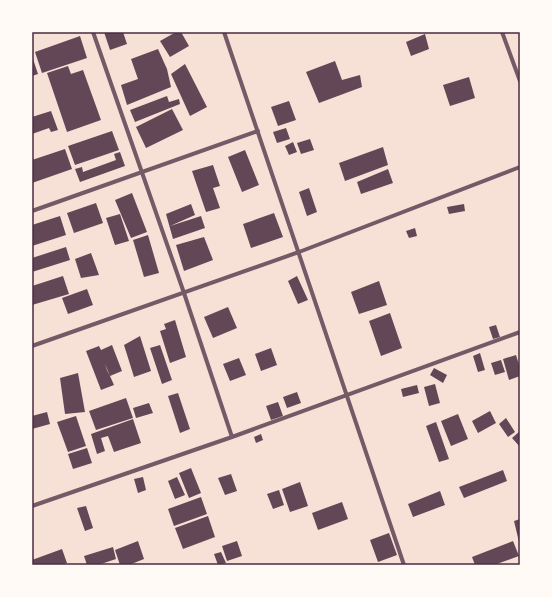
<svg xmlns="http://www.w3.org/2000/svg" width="552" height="597" viewBox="0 0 552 597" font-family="Inter,sans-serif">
	<rect width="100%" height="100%" fill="#f7e1d7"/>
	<!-- building -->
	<path fill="#644757" d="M104 32H123L127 44 110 50Z
		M176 32H181L189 46 170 57 160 41Z
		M425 34 429 49 411 56 406 42Z
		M80 36 87 58 42 73 35 52Z
		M158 49 167 69 171 87 127 105 121 85 138 79 131 59Z
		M32 56 38 74 32 76Z
		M335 61 342 80 360 75 362 87 319 103 306 72Z
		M185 64 207 107 190 116 171 74Z
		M68 66 71 74 83 70 101 120 67 132 47 73Z
		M469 77 475 98 450 106 443 85Z
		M167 96 169 102 179 99 180 104 135 122 130 110Z
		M289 101 296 120 278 126 271 107Z
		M172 109 183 130 146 148 136 127Z
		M51 111 58 130 51 132 49 128 32 134V117Z
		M286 128 290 139 277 143 273 132Z
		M112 131 119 150 75 165 68 146Z
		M310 139 314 150 301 154 297 143Z
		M293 142 297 152 289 155 285 146Z
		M383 147 388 165 345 181 339 163Z
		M65 149 72 169 32 183V160Z
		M245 150 259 185 242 192 228 157Z
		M120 152 125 166 80 182 75 169 82 167 83 172 116 160 114 154Z
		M213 165 220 186 213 188 220 208 206 212 192 171Z
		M388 169 393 183 361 194 357 182Z
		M309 188 317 212 307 216 299 192Z
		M132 193 147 232 131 238 115 200Z
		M96 203 103 223 74 233 67 213Z
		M191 204 195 215 170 226 201 216 205 228 173 239 166 214Z
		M464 204 465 211 449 214 447 207Z
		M274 213 283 237 251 248 243 224Z
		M120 214 129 241 115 245 106 218Z
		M60 216 66 235 32 246V225Z
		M415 228 417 236 409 238 406 231Z
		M148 235 159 273 144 277 133 240Z
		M204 237 213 260 184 271 176 245Z
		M66 247 70 260 32 272V258Z
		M91 253 99 275 81 278 75 259Z
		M63 276 69 294 32 305V286Z
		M297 276 308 300 298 304 288 281Z
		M379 281 387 305 359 314 351 292Z
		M87 289 93 305 68 314 62 298Z
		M228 307 237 328 213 338 204 317Z
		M390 313 402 348 381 356 369 321Z
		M175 320 186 357 170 363 160 331 166 329 164 324Z
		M496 325 500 337 493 339 489 327Z
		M140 336 151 371 134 377 124 345Z
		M112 345 122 371 110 376 105 364 107 370 110 376 114 385 101 390 86 351 99 346 101 350Z
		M160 345 172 380 162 384 150 348Z
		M271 348 277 365 261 371 255 354Z
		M480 353 485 370 478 372 473 356Z
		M516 355 520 368V376L509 380 503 359Z
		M239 358 246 375 230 381 223 364Z
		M501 360 505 372 495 375 491 363Z
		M434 368 447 375 443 383 430 375Z
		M78 373 85 412 65 414 60 378Z
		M435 384 440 403 429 406 424 387Z
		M417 385 419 393 403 397 401 389Z
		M297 392 301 403 287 408 283 397Z
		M178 393 190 429 180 433 168 396Z
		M126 398 133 418 96 430 89 411Z
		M278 402 283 416 271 420 266 406Z
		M149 403 153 413 136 418 133 408Z
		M490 411 496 423 478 433 472 421Z
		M47 412 50 424 32 429V416Z
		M458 414 468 439 451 446 441 421Z
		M76 416 86 446 68 452 57 422Z
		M506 418 515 432 508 437 499 424Z
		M133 419 141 443 114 452 108 436 101 438 105 451 97 454 91 434Z
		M436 422 449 459 439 462 426 426Z
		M520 431V447L512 438Z
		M261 434 263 440 256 443 254 437Z
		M87 448 92 463 73 469 68 454Z
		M191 468 201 493 189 498 179 473Z
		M503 470 507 481 464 498 459 487Z
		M231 474 237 491 225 495 218 478Z
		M143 477 146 490 138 493 134 479Z
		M177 477 185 495 175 499 168 481Z
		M300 482 308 506 290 512 282 489Z
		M279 490 284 505 273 509 267 494Z
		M440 491 445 505 413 517 408 504Z
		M201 497 207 514 174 526 168 509Z
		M342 502 348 519 318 530 312 513Z
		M86 506 93 528 85 531 77 508Z
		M208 516 215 537 183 549 175 528Z
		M520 519V542H519L514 521Z
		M389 533 397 555 378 562 370 540Z
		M138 541 144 559 129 565H120L115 550Z
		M237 541 242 556 227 561 222 546Z
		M513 541 519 556 494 565H475L472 557Z
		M113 547 116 559 98 565H87L84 556Z
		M62 549 67 563 61 565H33L32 560Z
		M221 552 226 563 218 565 214 554Z"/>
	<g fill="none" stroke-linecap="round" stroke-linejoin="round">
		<!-- minor -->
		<path stroke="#755966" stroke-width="4" d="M93 32 184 293 232 437
			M224 32 404 565
			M502 32 520 81
			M32 211 258 131
			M32 346 299 252 520 167
			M32 506 232 437 520 332"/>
	</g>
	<!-- border -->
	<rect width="552" height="597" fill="none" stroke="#fffaf5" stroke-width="66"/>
	<rect x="33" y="33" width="486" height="531" fill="none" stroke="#4a2c40" stroke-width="1.5"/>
</svg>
